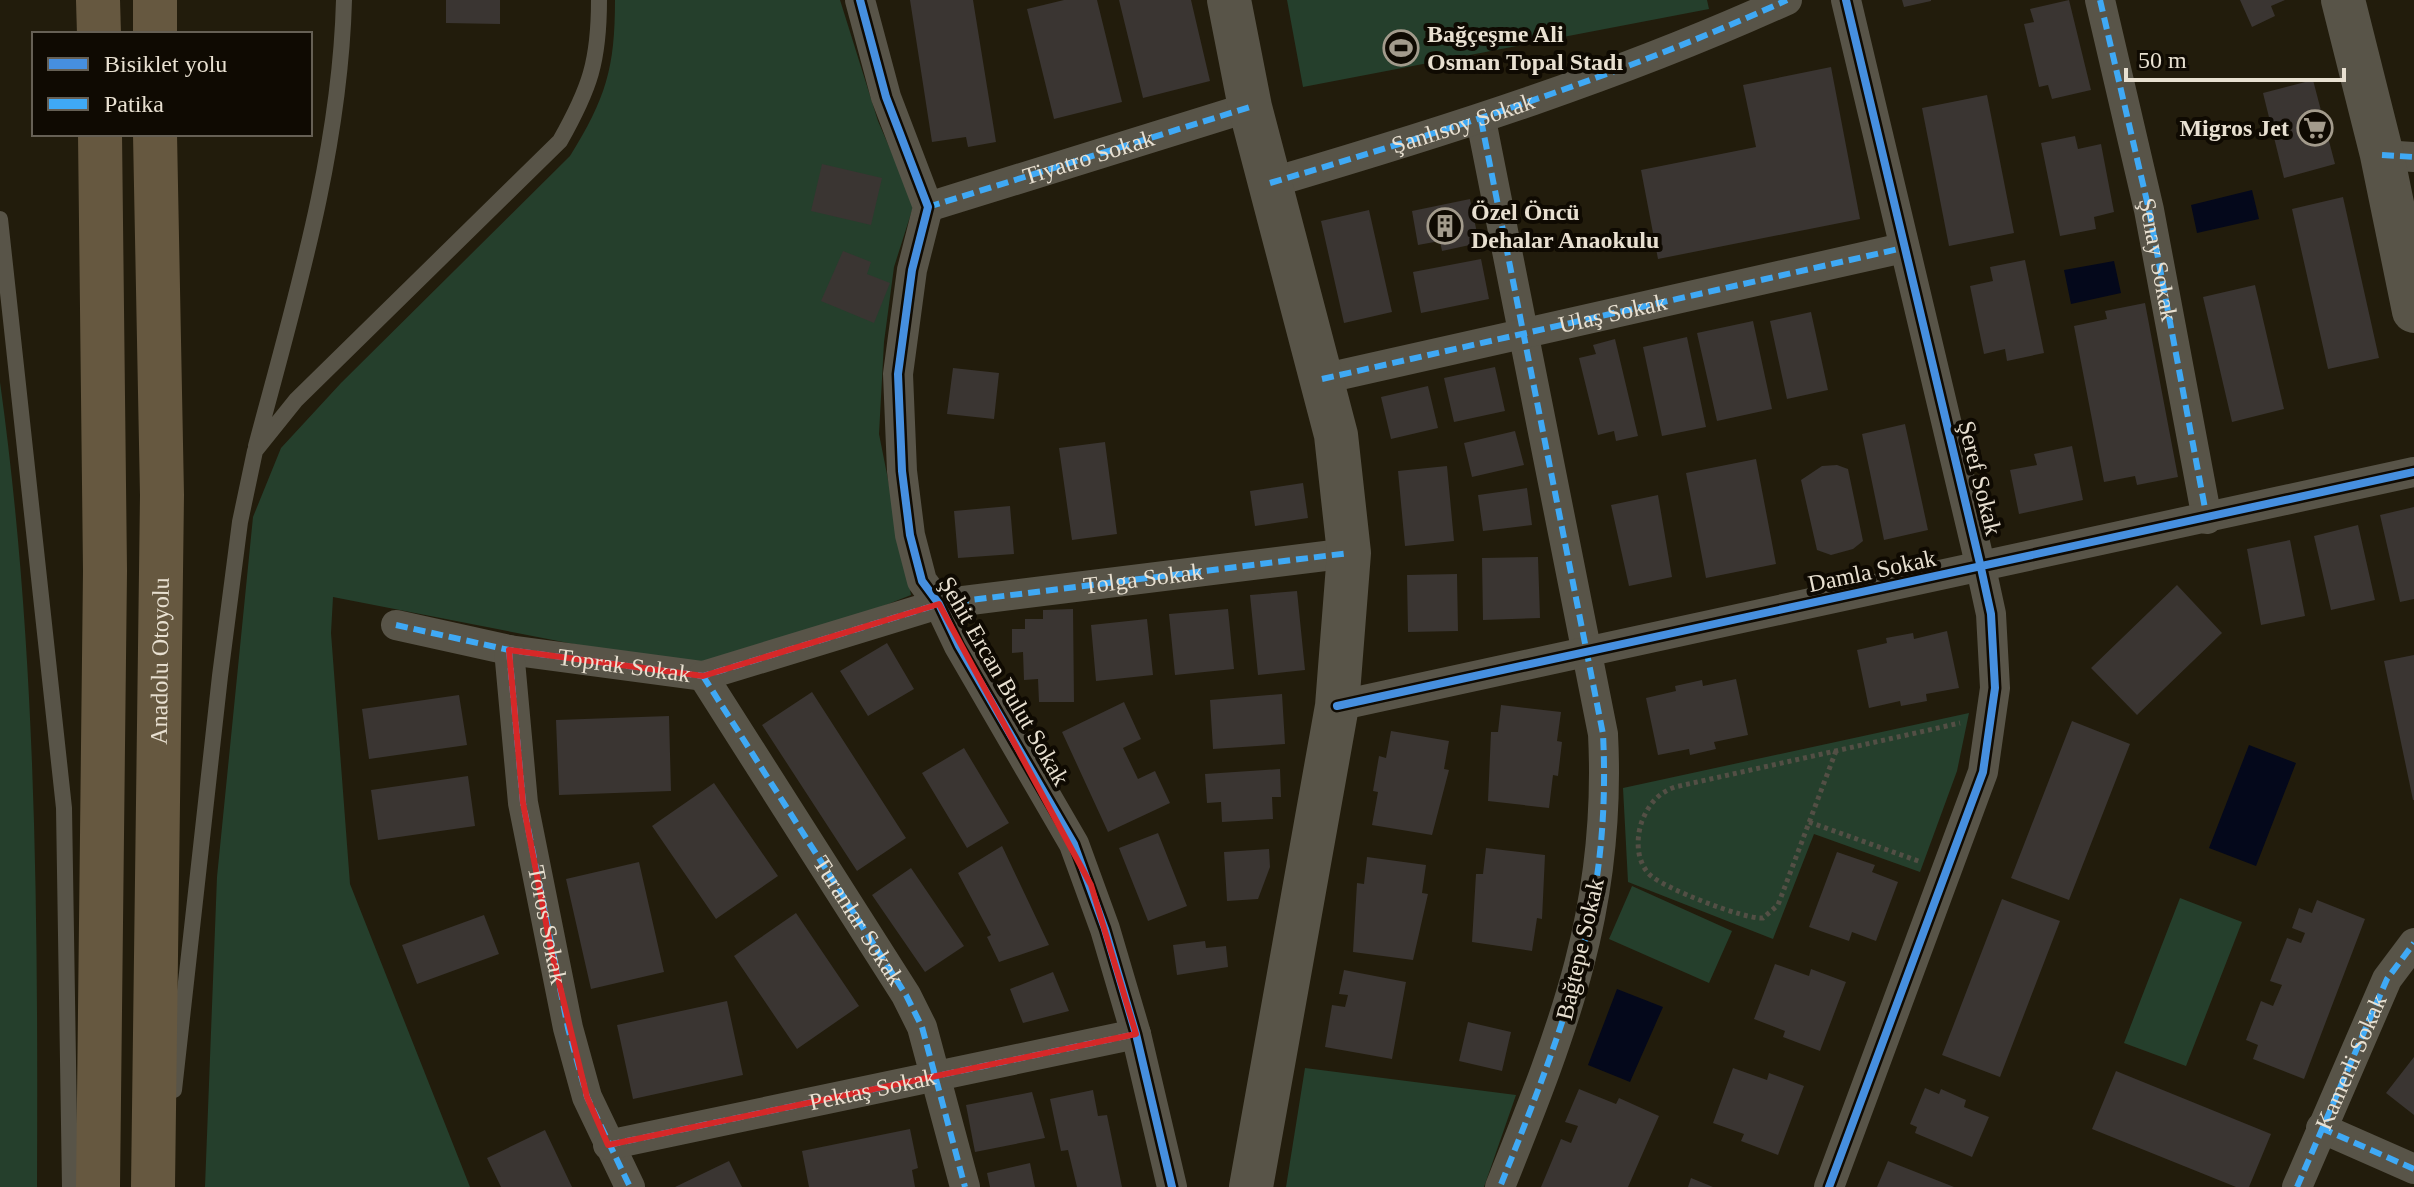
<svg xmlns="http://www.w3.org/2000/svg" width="2414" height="1187" viewBox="0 0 2414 1187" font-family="Georgia,serif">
	<rect width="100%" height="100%" fill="#221c0c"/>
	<!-- green -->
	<path fill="#253f2c" d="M615 0H840L878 121 914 204 894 267 884 342 879 434 911 595 810 635 729 661 666 662 333 597 331 633 350 884 470 1187H205L217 877 253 517 281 448 341 383 570 156C606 98 615 68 615 0Z
		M1287 0H1707L1709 9 1303 87Z
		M0 382C37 648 38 918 37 1187H0Z
		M1969 713 1957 771 1920 872 1814 834 1773 939 1628 882 1623 788Z
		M1632 886 1732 931 1709 983 1609 939Z
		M2180 898 2242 922 2186 1066 2124 1043Z
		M1305 1068 1516 1095 1484 1187H1286Z"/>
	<!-- water -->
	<path fill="#04081b" d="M2252 190 2259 219 2197 233 2191 205Z
		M2114 261 2121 293 2071 304 2064 270Z
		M2249 745 2296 763 2256 866 2209 848Z
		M1617 989 1663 1007 1630 1082 1588 1065Z"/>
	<!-- building -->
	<path fill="#3a3532" d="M446 0H500V24L446 23Z
		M910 0H973L996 142 968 147 966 137 932 142Z
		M1064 0H1097L1122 102 1054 119 1027 9Z
		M1119 0H1191L1210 81 1143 98Z
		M1902 0H1931V1L1904 7Z
		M2069 0 2091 90 2052 99 2048 85 2039 87 2024 24 2034 22 2030 9Z
		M2240 0H2285L2271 6 2275 16 2252 27Z
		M1831 67 1860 219 1658 259 1641 170 1756 147 1743 85Z
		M2313 80 2335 164 2284 178 2263 93Z
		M1987 95 2014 233 1949 246 1922 108Z
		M2075 136 2078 149 2101 144 2114 212 2094 217 2096 229 2060 236 2041 143Z
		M822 164 882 178 871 225 811 211Z
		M2343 197 2379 358 2328 369 2292 209Z
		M1470 199 1479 243 1442 251 1440 241 1418 245 1412 211Z
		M1369 210 1392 312 1344 323 1321 221Z
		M843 251 871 262 867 274 890 283 874 323 821 301Z
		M1481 259 1489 299 1421 313 1413 272Z
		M2025 260 2044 353 2007 361 2005 349 1984 354 1970 286 1993 281 1990 267Z
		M2255 285 2284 409 2232 422 2203 297Z
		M2145 303 2178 477 2137 485 2135 476 2104 482 2074 326 2107 319 2105 311Z
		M1811 312 1828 390 1787 399 1770 321Z
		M1753 321 1772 409 1717 421 1697 333Z
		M1687 337 1706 427 1662 436 1643 347Z
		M1615 339 1638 436 1616 441 1614 431 1598 435 1579 358 1596 354 1593 345Z
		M1495 367 1505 411 1454 422 1444 378Z
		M953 368 999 373 994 419 947 414Z
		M1428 386 1438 428 1391 439 1381 397Z
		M1905 424 1928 530 1884 540 1862 434Z
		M1515 431 1524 465 1472 477 1464 443Z
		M1105 442 1117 534 1072 540 1059 448Z
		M2072 446 2083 500 2019 514 2010 470 2037 465 2034 454Z
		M1756 459 1776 564 1706 578 1686 473Z
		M1837 465 1848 469 1863 541 1853 549 1831 555 1817 550 1801 480 1822 466Z
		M1447 466 1454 541 1405 546 1398 471Z
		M1303 483 1308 518 1255 526 1250 491Z
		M1527 488 1532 525 1483 531 1478 495Z
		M1658 495 1672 577 1629 586 1611 505Z
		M1010 506 1014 554 958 558 954 511Z
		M2414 507V599L2400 602 2380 515Z
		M2358 525 2375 600 2331 610 2314 536Z
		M2290 540 2305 616 2261 625 2247 549Z
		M1538 557 1540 618 1483 620 1482 558Z
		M1457 574 1458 631 1408 632 1407 575Z
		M2177 585 2222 633 2137 715 2091 668Z
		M1297 591 1305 670 1258 675 1250 595Z
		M1073 609 1074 702H1039L1038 679 1024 680 1023 652 1012 653V629H1025V619H1043V610Z
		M1228 609 1234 669 1175 675 1169 614Z
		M1147 619 1153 675 1096 681 1091 625Z
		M1947 631 1959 688 1926 694 1927 701 1901 706 1900 701 1869 708 1857 650 1887 643 1886 638 1913 633 1914 639Z
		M887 643 914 689 868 716 840 671Z
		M2414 655V800H2413L2384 661Z
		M1736 679 1748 735 1714 742 1716 749 1690 755 1689 749 1658 755 1646 698 1676 691 1675 686 1702 680 1703 686Z
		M812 692 906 838 857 871 762 725Z
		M1282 694 1285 744 1213 749 1210 700Z
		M459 695 467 745 369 759 362 709Z
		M1124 702 1141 739 1123 748 1138 779 1155 771 1170 803 1108 832 1062 732Z
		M1501 705 1561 712 1557 741 1562 742 1558 776 1553 775 1549 808 1488 801 1491 732H1498Z
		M669 716 671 791 559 795 556 720Z
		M2072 721 2130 744 2069 900 2011 878Z
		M1391 731 1449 741 1444 769 1449 770 1432 835 1372 825 1378 792 1373 791 1379 756 1386 758Z
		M964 748 1009 823 967 848 922 773Z
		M1280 769 1281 797H1272L1273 819 1222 822 1221 802 1207 803 1205 774Z
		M468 776 475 826 378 840 371 790Z
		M714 783 778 876 716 919 652 826Z
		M1158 833 1187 906 1148 921 1119 848Z
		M1002 846 1049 945 999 962 987 937 991 935 958 873Z
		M1486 848 1545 855 1542 919 1537 918 1532 951 1472 942 1476 874H1483Z
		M1269 849 1270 867 1258 899 1227 901 1224 852Z
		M1837 852 1875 865 1872 872 1898 882 1876 941 1852 932 1849 941 1809 927Z
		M1367 857 1426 865 1422 893 1428 894 1413 960 1353 952 1357 883 1364 884Z
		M639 862 664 972 591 989 566 879Z
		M911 868 964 946 925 972 872 895Z
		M2002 899 2060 921 2000 1077 1942 1055Z
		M2317 900 2365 919 2304 1079 2253 1059 2258 1045 2246 1040 2261 1001 2273 1006 2282 985 2270 981 2287 938 2301 943 2305 933 2292 928 2299 908 2312 913Z
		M796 913 859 1006 797 1049 734 956Z
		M484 915 499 954 417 984 402 945Z
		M1205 941 1206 948 1226 946 1228 967 1177 975 1173 945Z
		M1775 964 1809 976 1811 969 1846 982 1820 1051 1783 1037 1785 1031 1754 1019Z
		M1344 970 1406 982 1392 1059 1325 1047 1332 1005 1345 1007 1348 995 1339 994Z
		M1053 972 1069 1011 1023 1023 1010 989Z
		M727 1001 743 1075 633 1099 617 1025Z
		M1468 1022 1511 1032 1502 1071 1459 1061Z
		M2414 1057V1115L2386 1093Z
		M1733 1068 1767 1080 1769 1073 1804 1086 1778 1155 1741 1141 1744 1134 1713 1123Z
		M2116 1071 2271 1134 2249 1187H2236L2092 1129Z
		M1925 1088 1939 1094 1941 1089 1966 1100 1964 1107 1989 1117 1972 1157 1915 1133 1917 1127 1910 1124Z
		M1579 1089 1616 1104 1619 1098 1659 1116 1628 1187H1541L1561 1139 1571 1143 1578 1126 1565 1122Z
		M1093 1090 1098 1116 1107 1115 1122 1187H1077L1068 1150 1061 1151 1050 1099Z
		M1032 1092 1045 1138 975 1152 966 1105Z
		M910 1129 918 1168 912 1170 915 1187H809L802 1151Z
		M545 1130 572 1187H501L487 1158Z
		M729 1161 742 1187H675Z
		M1888 1161 1954 1187H1877Z
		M1030 1163 1035 1187H990L987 1173Z
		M1691 1178 1713 1187H1688Z"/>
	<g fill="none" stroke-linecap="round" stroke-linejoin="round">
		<!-- path -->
		<path stroke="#534f45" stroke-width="5" stroke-dasharray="4 4" stroke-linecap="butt" d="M1836 751 1778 905 1763 918C1746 920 1662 888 1649 874 1636 860 1636 838 1642 821 1649 804 1658 793 1675 787L1960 723
			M1809 822 1921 862"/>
		<!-- lane -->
		<path stroke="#585448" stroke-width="16" d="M0 219 64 808 70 1187
			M256 446C295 300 340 152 344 0
			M174 1090 220 676 240 522 255 451 296 400 560 141C590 88 599 61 599 0"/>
		<!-- street -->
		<g stroke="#585448" stroke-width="30">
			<path d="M860 0 886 97 928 207 912 270 898 374 902 471 910 535 922 581 939 604 959 646 1074 844 1105 929 1136 1034 1172 1187"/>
			<path d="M2100 0 2149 210 2207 519"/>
			<path d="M1481 120 1603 734C1612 909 1563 1029 1500 1187"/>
			<path d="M2382 155 2414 157"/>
			<path id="s1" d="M1270 183C1447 131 1620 76 1787 0"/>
			<path id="s2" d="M928 207 1250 107"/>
			<path d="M1322 379 1903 248"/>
			<path id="s3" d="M396 625 509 650 703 676 939 604 1349 553"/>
			<path id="s4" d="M509 650 523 803 568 1028 587 1097 630 1187"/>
			<path id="s5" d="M703 676 906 995 922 1027 965 1187"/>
			<path d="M1337 706 2414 472"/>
			<path d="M2321 1128 2414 1169"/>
			<path d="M608 1145 1136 1034"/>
			<path d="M1829 1187 1983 772 1995 688 1991 614 1981 568 1846 0"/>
			<path id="s6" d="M2297 1187 2387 979 2414 943"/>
		</g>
		<!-- secondary -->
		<path stroke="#585448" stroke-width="44" d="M1229 0 1250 107 1336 435 1349 553 1337 706 1251 1187
			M2343 0 2382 155 2414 311"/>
		<!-- highway -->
		<g stroke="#665840" stroke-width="44">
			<path d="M98 0 99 34"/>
			<path d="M155 34V0"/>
			<path d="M98 1187 105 571 100 134"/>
			<path id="s7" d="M153 1187 162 495 155 134"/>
		</g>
		<!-- quiet -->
		<g stroke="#3fa9f5" stroke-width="6" stroke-dasharray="12 6" stroke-linecap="butt">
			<path id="s8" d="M2100 0 2149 210 2207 519"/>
			<path d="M1481 120 1603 734C1612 909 1563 1029 1500 1187"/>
			<path d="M2382 155 2414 157"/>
			<path d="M1270 183C1447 131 1620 76 1787 0"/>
			<path d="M928 207 1250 107"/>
			<path id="s9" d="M1322 379 1903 248"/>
			<path d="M396 625 509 650 703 676 939 604 1349 553"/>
			<path d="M509 650 523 803 568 1028 587 1097 630 1187"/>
			<path d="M703 676 906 995 922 1027 965 1187"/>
			<path d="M2321 1128 2414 1169"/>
			<path id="s10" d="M608 1145 1136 1034"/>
			<path d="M2297 1187 2387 979 2414 943"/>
		</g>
		<defs>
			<path id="cycleway" d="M860 0 886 97 928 207 912 270 898 374 902 471 910 535 922 581 939 604 959 646 1074 844 1105 929 1136 1034 1172 1187
				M1337 706 2414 472
				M1829 1187 1983 772 1995 688 1991 614 1981 568 1846 0"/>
		</defs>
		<!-- cycleway casing -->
		<use href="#cycleway" stroke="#0f0a02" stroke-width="13"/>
		<!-- cycleway -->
		<use href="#cycleway" stroke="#468fdf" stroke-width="8"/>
	</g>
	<!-- marked area -->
	<path fill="none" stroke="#d62828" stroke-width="6" stroke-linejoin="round" d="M939 604 1091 885 1136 1034 608 1145 587 1097 552 954 523 803 509 650 703 676Z"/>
	<!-- icons -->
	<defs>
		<symbol id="stadium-ring" viewBox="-11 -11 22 22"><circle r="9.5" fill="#0f0a02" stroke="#a39b8c" stroke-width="1.5"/><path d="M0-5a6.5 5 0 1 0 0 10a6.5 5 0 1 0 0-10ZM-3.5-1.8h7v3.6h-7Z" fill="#a39b8c"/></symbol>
		<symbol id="supermarket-ring" viewBox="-11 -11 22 22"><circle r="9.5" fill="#0f0a02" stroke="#a39b8c" stroke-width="1.5"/><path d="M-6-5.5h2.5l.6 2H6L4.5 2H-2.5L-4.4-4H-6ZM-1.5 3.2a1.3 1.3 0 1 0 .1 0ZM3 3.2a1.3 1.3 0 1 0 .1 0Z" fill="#a39b8c"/></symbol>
		<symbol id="building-ring" viewBox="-11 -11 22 22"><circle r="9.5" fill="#0f0a02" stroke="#a39b8c" stroke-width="1.5"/><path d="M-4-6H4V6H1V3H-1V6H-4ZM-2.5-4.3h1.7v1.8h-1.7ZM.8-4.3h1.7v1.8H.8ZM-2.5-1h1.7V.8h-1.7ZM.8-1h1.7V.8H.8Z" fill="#a39b8c"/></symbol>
	</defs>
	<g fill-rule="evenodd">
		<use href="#stadium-ring" x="1381" y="28" width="40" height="40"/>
		<use href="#supermarket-ring" x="2295" y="108" width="40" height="40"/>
		<use href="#building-ring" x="1425" y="206" width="40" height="40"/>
	</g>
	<g text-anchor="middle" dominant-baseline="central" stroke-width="8" stroke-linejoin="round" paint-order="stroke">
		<!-- poi labels -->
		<g font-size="24" font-weight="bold" fill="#e8e0d1" stroke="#0f0a02" text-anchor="start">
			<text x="1427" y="34">Bağçeşme Ali<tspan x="1427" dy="28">Osman Topal Stadı</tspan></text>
			<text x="2289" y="128" text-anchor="end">Migros Jet</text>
			<text x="1471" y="212">Özel Öncü<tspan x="1471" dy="28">Dehalar Anaokulu</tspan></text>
		</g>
		<!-- street labels -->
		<g font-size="24" fill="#e8e0d1" stroke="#0f0a02">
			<text stroke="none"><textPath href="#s1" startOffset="202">Şanlısoy Sokak</textPath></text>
			<text stroke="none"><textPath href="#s2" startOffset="168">Tiyatro Sokak</textPath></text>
			<text stroke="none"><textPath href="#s8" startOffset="266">Şenay Sokak</textPath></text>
			<text stroke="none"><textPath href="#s9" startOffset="298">Ulaş Sokak</textPath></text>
			<text transform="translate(1980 478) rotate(76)">Şeref Sokak</text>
			<text transform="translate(1872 571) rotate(-12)">Damla Sokak</text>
			<text stroke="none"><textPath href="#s3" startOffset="764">Tolga Sokak</textPath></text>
			<text stroke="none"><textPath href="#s7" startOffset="526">Anadolu Otoyolu</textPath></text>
			<text stroke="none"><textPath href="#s3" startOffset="232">Toprak Sokak</textPath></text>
			<text transform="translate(1004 681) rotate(60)">Şehit Ercan Bulut Sokak</text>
			<text stroke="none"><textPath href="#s5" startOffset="290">Turanlar Sokak</textPath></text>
			<text stroke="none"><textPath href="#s4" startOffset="278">Toros Sokak</textPath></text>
			<text transform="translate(1580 949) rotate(-77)">Bağtepe Sokak</text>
			<text stroke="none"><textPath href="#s6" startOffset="136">Kamerli Sokak</textPath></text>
			<text stroke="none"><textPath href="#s10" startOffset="270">Pektaş Sokak</textPath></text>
		</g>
	</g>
	<!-- legend -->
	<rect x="32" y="32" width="280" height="104" fill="#0f0a02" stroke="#666055" stroke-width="2"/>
	<rect x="48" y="58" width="40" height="12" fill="#468fdf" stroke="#666055" stroke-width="2"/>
	<text x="104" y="72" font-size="24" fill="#e8e0d1">Bisiklet yolu</text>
	<rect x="48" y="98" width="40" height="12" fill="#3fa9f5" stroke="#666055" stroke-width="2"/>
	<text x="104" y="112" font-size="24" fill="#e8e0d1">Patika</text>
	<!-- scale -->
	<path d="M2126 68v12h218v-12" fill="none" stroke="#e8e0d1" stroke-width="4"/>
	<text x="2138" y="68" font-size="24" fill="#e8e0d1" stroke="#0f0a02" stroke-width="6" paint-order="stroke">50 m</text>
</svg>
